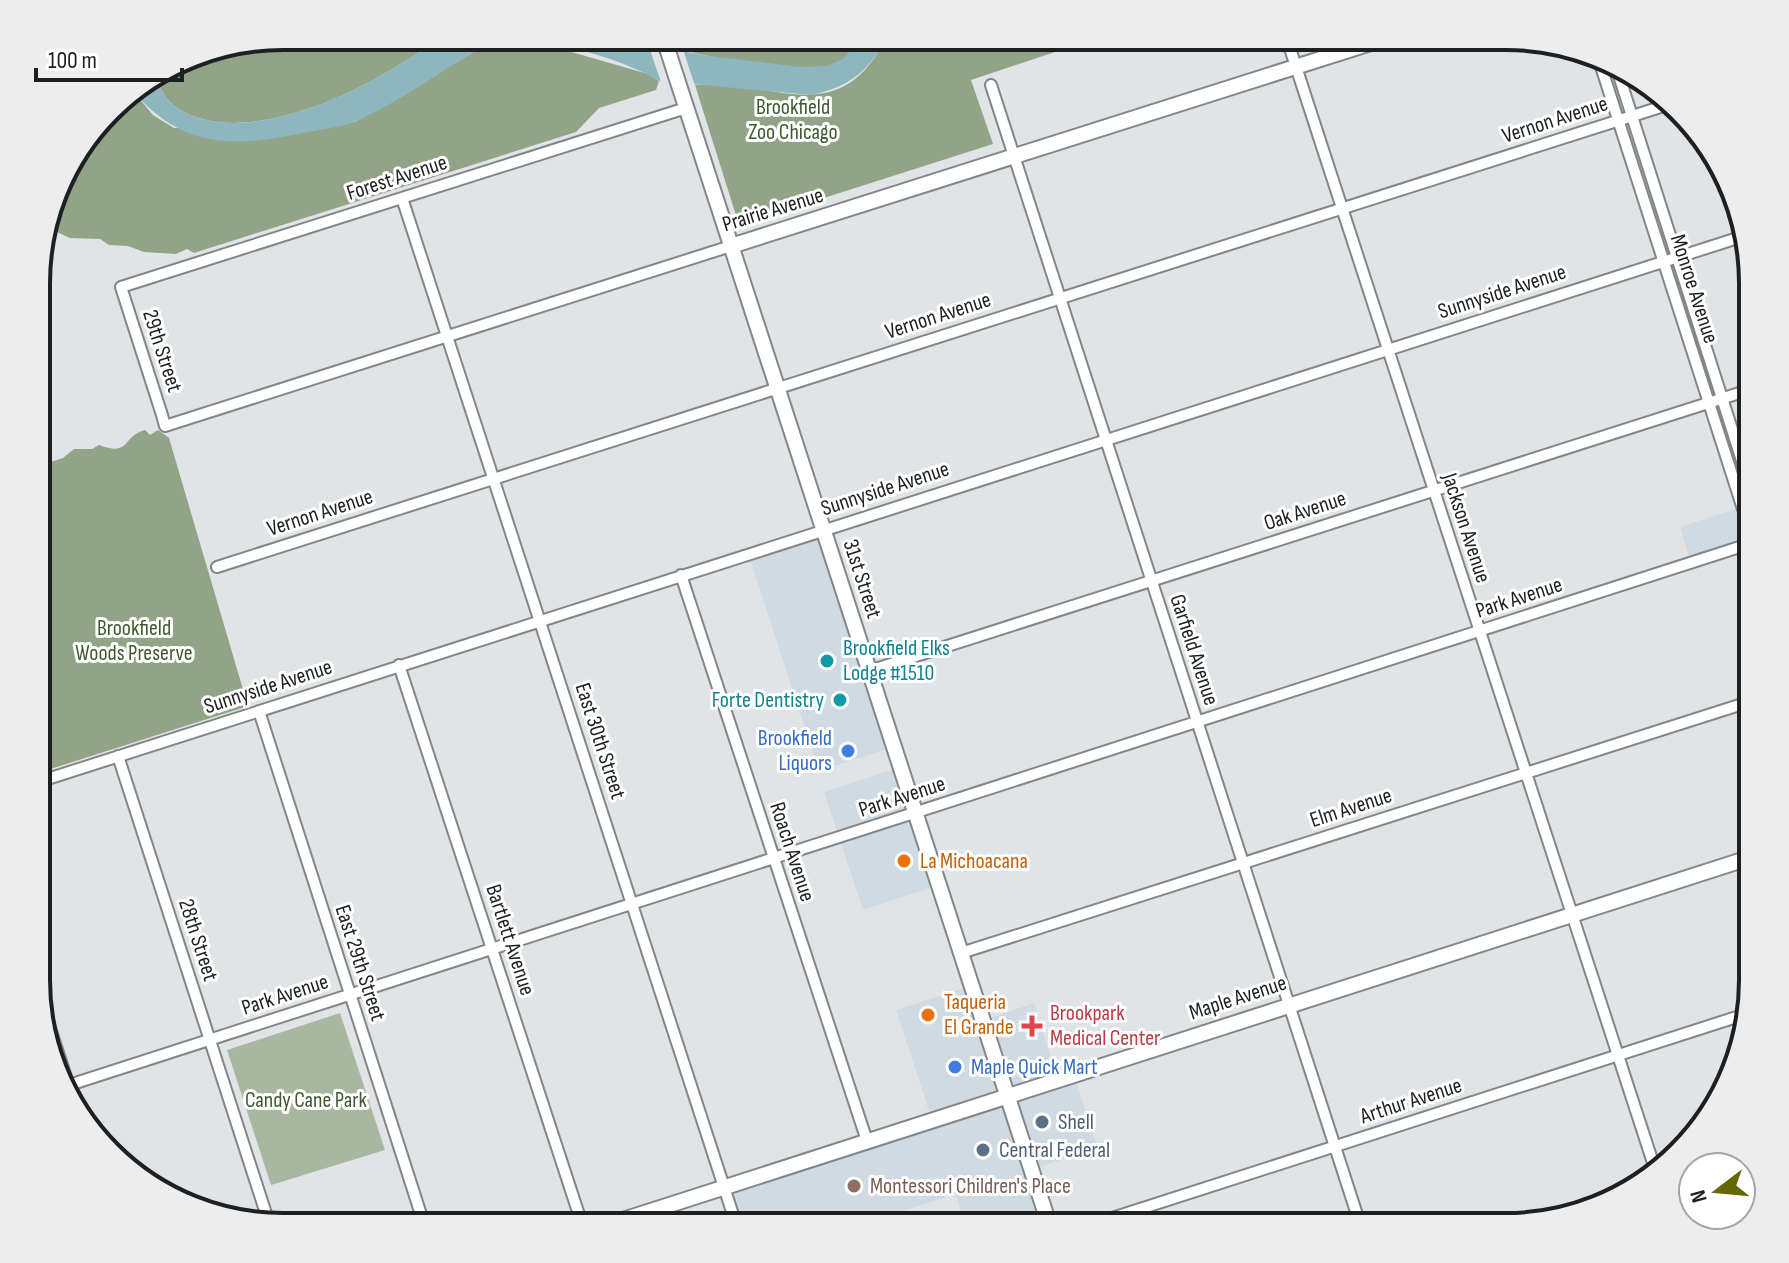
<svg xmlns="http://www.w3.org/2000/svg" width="1789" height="1263" viewBox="0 0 1789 1263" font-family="'Sofia Sans Condensed',sans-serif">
	<rect width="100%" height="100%" fill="#e0e4e7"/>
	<!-- built -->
	<path fill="#d0dae2" d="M1752 478V543L1691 563 1680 527 1735 509 1728 485Z
		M819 527 891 748 819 771 747 550Z
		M897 768 936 886 863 910 824 792Z
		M968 987 1003 1094 931 1117 896 1010Z
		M1034 1003 1053 1064 1069 1060 1098 1149 1034 1168 987 1019Z
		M1005 1099 1047 1227H967L955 1194 854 1227H731L721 1193Z"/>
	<!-- green -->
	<path fill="#a9b7a1" d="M340 1013 385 1150 271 1185 227 1050Z"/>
	<!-- forest -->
	<path fill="#92a488" d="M283 36H453C427 45 407 61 384 74 331 105 225 149 171 103 164 97 159 85 155 77L203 49Z
		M679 36H720L748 48 783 51 806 46 823 36H865C855 50 844 63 826 67 795 73 715 59 683 50Z
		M887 36H1103L971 80 993 144 739 225 695 85C771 77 839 135 887 36Z
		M540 43 648 74 659 81 656 90 599 108 576 132 194 253 187 249 176 254 144 252 128 246 109 245 100 239 70 238 46 227 69 160 120 97 132 90 153 115 174 128 355 122 477 50Z
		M145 430 150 435 158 430 169 438 247 703 245 707 38 773V466L63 458 74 449H92L99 445C131 457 122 436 145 430Z"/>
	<!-- water -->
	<path fill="#8db6bf" d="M453 36H609L702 55 800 67 827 66 843 59 865 36H887C871 70 848 88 811 95L660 81C628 63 578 46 540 43 520 42 497 46 477 50 438 73 398 103 356 121 340 128 320 129 303 133 232 148 181 148 132 90L155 77C159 85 164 97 171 103 225 149 331 105 384 74 407 61 427 45 453 36Z"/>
	<!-- pier -->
	<path fill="#e0e4e7" d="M646 38 682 46 696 89 662 85Z"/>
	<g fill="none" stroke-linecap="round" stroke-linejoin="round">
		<defs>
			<path id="street" d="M1286 36 1655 1169
				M1597 54 1752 537
				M1615 63 1752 492
				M991 85 1361 1227
				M686 108 121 287 162 415 165 426 731 246
				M402 198 737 1227
				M217 567 1670 104
				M681 575 867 1141
				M399 665 583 1227
				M869 671 1752 389
				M259 711 425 1227
				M118 756 270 1226
				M38 782 1744 236
				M961 953 1752 701
				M38 991 78 1114
				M63 1087 1752 543
				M1084 1227 1749 1013"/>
			<path id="secondary" d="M663 36 1050 1227
				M731 246 1393 36
				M601 1227 1752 857"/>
		</defs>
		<!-- street casing -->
		<use href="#street" stroke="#838689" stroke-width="14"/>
		<!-- secondary casing -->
		<use href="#secondary" stroke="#838689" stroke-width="18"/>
		<!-- street -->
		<use href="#street" stroke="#fff" stroke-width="10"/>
		<!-- secondary -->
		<use href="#secondary" stroke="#fff" stroke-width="14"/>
	</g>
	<!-- markers -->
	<g fill="#0f9aa8" stroke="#fff" stroke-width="3">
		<circle cx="827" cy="661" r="8"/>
		<circle cx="840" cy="700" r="8"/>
	</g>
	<g fill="#3f7fe0" stroke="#fff" stroke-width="3">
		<circle cx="848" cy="751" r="8"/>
		<circle cx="955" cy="1067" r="8"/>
	</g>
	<g fill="#e8710a" stroke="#fff" stroke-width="3">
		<circle cx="904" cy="861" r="8"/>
		<circle cx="928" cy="1015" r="8"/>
	</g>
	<path fill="#e0444e" stroke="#fff" stroke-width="3" d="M1028 1014h8v8h8v8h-8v8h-8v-8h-8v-8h8z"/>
	<g fill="#5c6f8a" stroke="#fff" stroke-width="3">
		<circle cx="1042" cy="1122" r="8"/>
		<circle cx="983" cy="1150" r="8"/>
	</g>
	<circle fill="#8d6e63" stroke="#fff" stroke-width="3" cx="854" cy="1186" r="8"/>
	<g text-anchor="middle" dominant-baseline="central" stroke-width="6" stroke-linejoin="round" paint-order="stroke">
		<!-- park labels -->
		<g font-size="22" fill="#3f592d" stroke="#fff">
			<text x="793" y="107">Brookfield<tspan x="793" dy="25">Zoo Chicago</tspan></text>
			<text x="134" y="628">Brookfield<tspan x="134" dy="25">Woods Preserve</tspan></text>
			<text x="306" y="1100">Candy Cane Park</text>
		</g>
		<!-- street labels -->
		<g font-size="22" fill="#1e1f20" stroke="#fff">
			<text transform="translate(1555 120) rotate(-18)">Vernon Avenue</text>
			<text transform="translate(397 178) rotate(-18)">Forest Avenue</text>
			<text transform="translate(773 210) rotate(-17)">Prairie Avenue</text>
			<text transform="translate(1694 289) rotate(72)">Monroe Avenue</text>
			<text transform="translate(1502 292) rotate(-18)">Sunnyside Avenue</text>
			<text transform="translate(938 316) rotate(-18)">Vernon Avenue</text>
			<text transform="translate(162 351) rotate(72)">29th Street</text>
			<text transform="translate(885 489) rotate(-18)">Sunnyside Avenue</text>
			<text transform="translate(1305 511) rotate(-18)">Oak Avenue</text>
			<text transform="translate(320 513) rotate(-18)">Vernon Avenue</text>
			<text transform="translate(1466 528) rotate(72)">Jackson Avenue</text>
			<text transform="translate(862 579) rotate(72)">31st Street</text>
			<text transform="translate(1519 598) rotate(-18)">Park Avenue</text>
			<text transform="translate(1194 650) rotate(72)">Garfield Avenue</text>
			<text transform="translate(268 687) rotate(-18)">Sunnyside Avenue</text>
			<text transform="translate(600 741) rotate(72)">East 30th Street</text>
			<text transform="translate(902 797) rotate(-18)">Park Avenue</text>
			<text transform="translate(1351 808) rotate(-18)">Elm Avenue</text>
			<text transform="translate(792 852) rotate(72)">Roach Avenue</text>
			<text transform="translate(198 940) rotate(72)">28th Street</text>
			<text transform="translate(510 940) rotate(72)">Bartlett Avenue</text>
			<text transform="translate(360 963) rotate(72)">East 29th Street</text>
			<text transform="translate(285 995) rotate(-18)">Park Avenue</text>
			<text transform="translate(1238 998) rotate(-18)">Maple Avenue</text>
			<text transform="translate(1411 1101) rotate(-18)">Arthur Avenue</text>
		</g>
		<!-- culture labels -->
		<g font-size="22" fill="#0d838f" stroke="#fff" text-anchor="start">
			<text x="843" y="648">Brookfield Elks<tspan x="843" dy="25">Lodge #1510</tspan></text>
			<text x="824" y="700" text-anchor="end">Forte Dentistry</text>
		</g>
		<!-- shop labels -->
		<g font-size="22" fill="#366cbe" stroke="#fff" text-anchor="end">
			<text x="832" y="738">Brookfield<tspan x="832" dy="25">Liquors</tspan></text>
			<text x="971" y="1067" text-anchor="start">Maple Quick Mart</text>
		</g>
		<!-- food labels -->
		<g font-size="22" fill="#c56008" stroke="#fff" text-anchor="start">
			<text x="920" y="861">La Michoacana</text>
			<text x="944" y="1002">Taqueria<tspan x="944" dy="25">El Grande</tspan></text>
		</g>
		<!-- health labels -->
		<g font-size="22" fill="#be3a42" stroke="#fff" text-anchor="start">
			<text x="1050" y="1013">Brookpark<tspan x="1050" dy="25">Medical Center</tspan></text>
		</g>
		<!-- service labels -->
		<g font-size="22" fill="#4e5e75" stroke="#fff" text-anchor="start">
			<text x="1058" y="1122">Shell</text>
			<text x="999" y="1150">Central Federal</text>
		</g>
		<!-- education labels -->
		<g font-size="22" fill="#785e54" stroke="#fff" text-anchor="start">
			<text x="870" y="1186">Montessori Children's Place</text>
		</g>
	</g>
	<!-- crop -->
	<path d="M0 0H1789V1263H0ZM283 50H1506A233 233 0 0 1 1739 283V980A233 233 0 0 1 1506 1213H283A233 233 0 0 1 50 980V283A233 233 0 0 1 283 50Z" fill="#ededed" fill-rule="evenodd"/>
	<path fill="none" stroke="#1e1f20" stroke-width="4" d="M283 50H1506A233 233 0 0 1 1739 283V980A233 233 0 0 1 1506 1213H283A233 233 0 0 1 50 980V283A233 233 0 0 1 283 50Z"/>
	<!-- north arrow -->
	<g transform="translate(1717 1191) rotate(254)"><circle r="38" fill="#ffffff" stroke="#a5a5a6" stroke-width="2"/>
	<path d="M0-6L14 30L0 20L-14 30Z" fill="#646806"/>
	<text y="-12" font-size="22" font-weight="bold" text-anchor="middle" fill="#1e1f20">N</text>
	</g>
	<!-- scale -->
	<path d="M36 68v12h146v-12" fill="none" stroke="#1e1f20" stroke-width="4"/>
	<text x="48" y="68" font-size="24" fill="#1e1f20" stroke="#ffffff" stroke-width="6" paint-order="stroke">100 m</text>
</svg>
